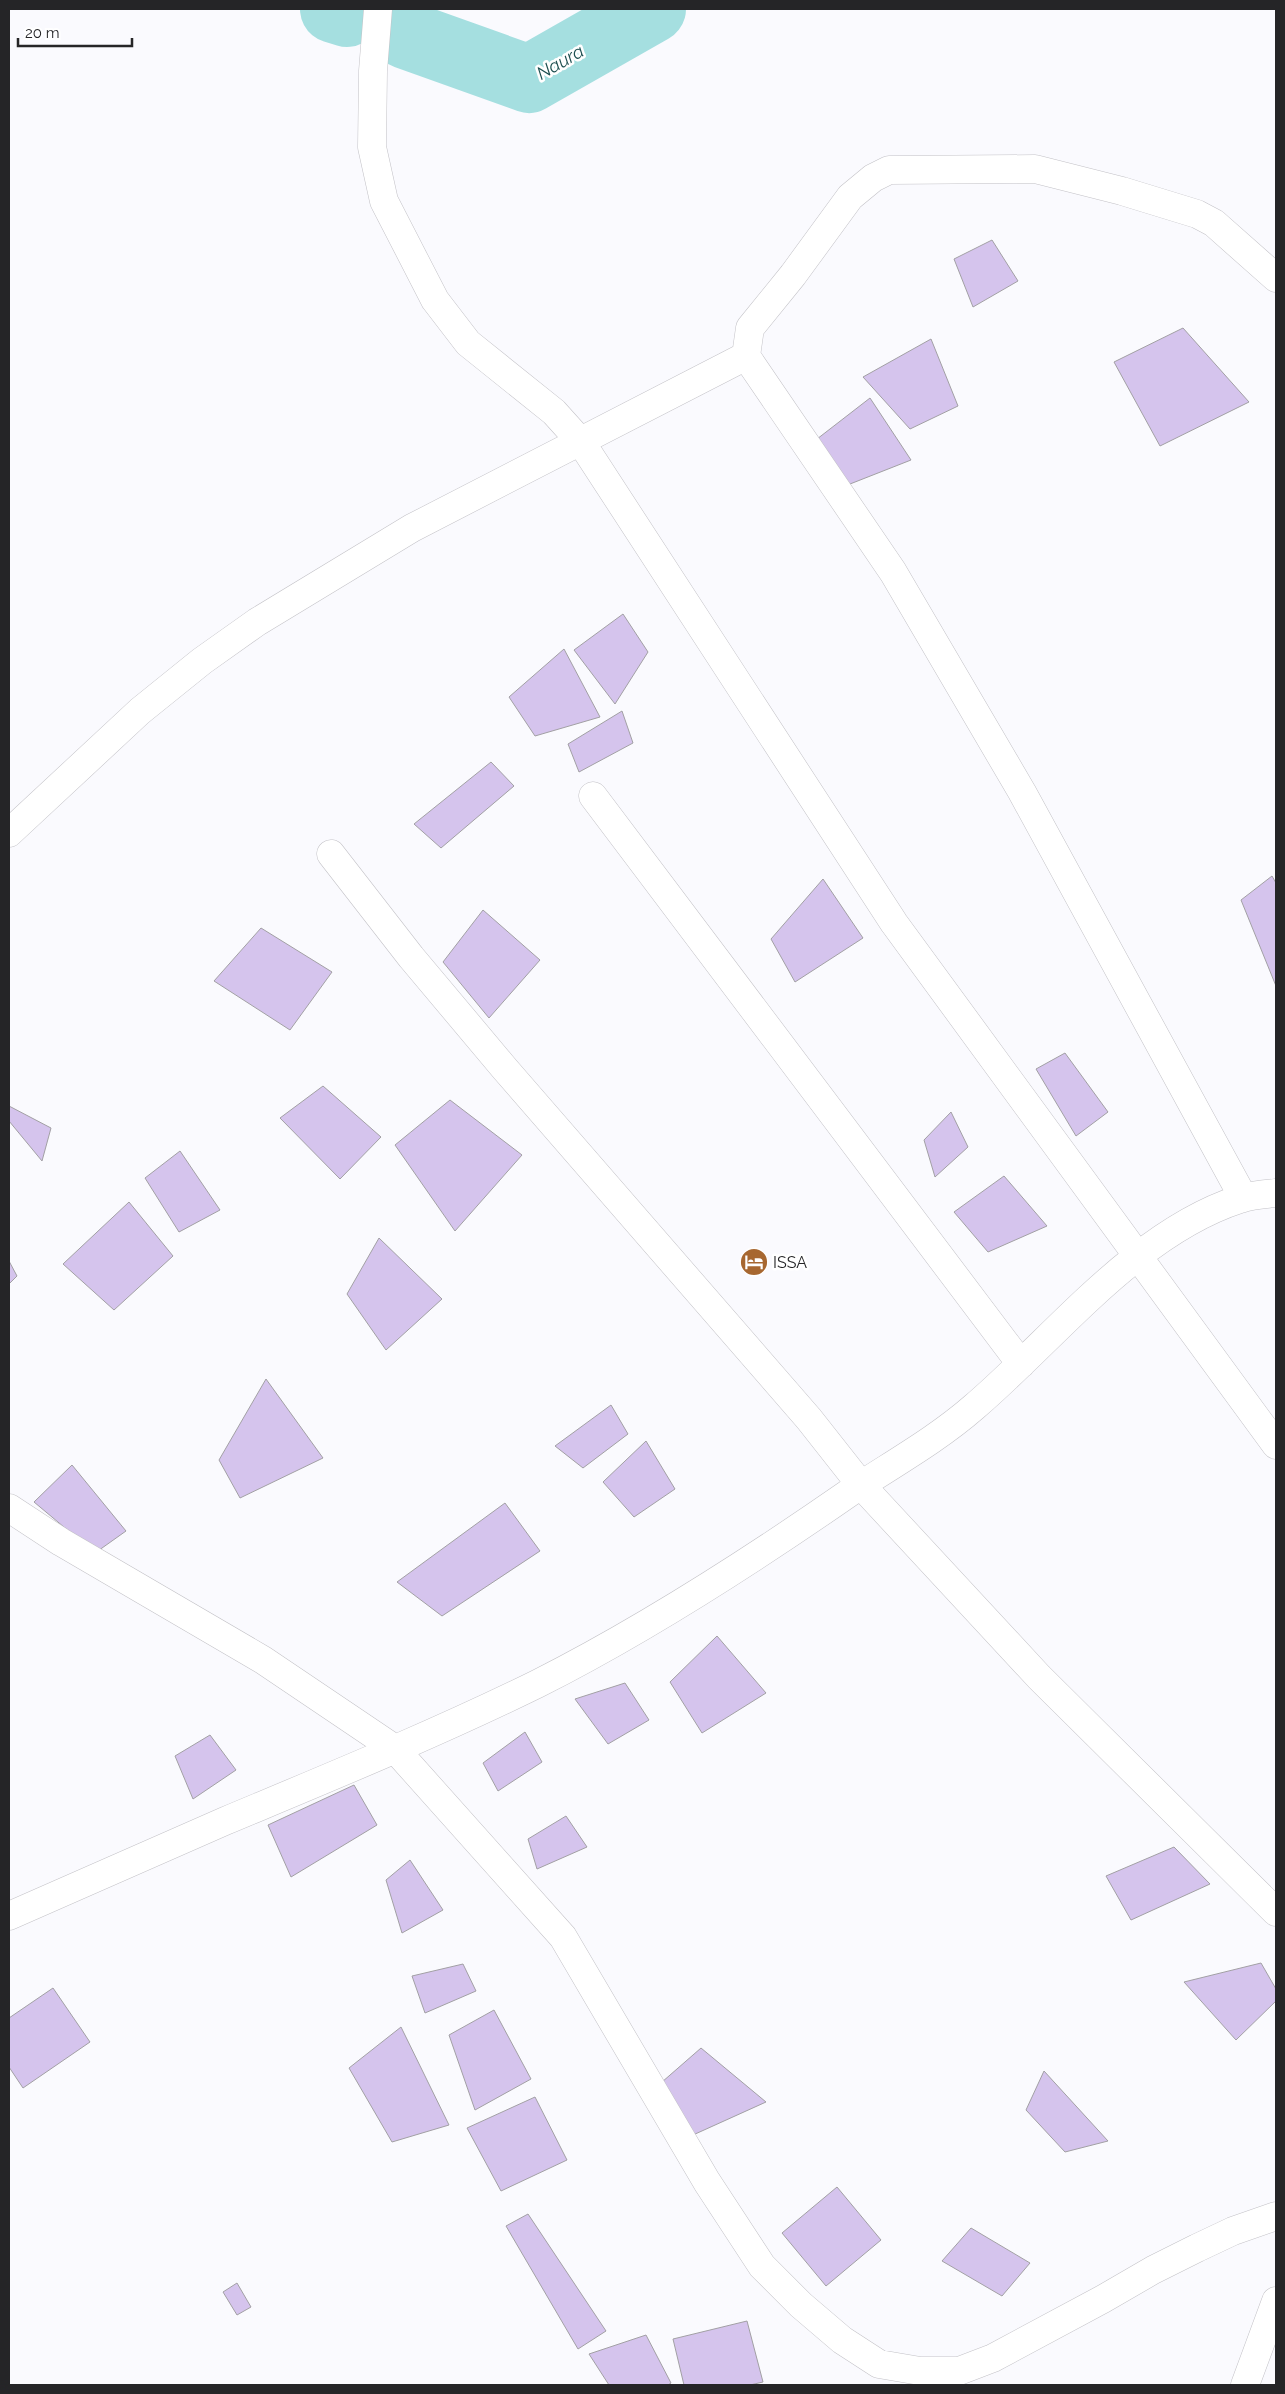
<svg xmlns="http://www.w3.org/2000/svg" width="1285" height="2394" viewBox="0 0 1285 2394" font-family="Raleway,sans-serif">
	<rect width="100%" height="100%" fill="#fafafe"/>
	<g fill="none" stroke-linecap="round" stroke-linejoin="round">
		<!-- river -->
		<path stroke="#a5dfe0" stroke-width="68" d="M334 9 347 13
			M406 35 529 79 652 9"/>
	</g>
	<!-- building -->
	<path fill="#d5c4ed" stroke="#a2a0a4" d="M992 240 1018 281 973 307 954 259Z
		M1183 328 1249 402 1160 446 1114 362Z
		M931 339 958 406 910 429 863 377Z
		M870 398 911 460 850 484 808 446Z
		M623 614 648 652 615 704 574 650Z
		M564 649 600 717 535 736 509 697Z
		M622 711 633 743 579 772 568 744Z
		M491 762 514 786 441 848 414 824Z
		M1272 876 1276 883V986L1241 900Z
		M823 879 863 938 795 982 771 939Z
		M483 910 540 960 489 1018 443 962Z
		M261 928 332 972 290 1030 214 981Z
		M1065 1053 1108 1112 1076 1136 1036 1069Z
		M323 1086 381 1137 340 1179 280 1118Z
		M450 1100 522 1155 455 1231 395 1145Z
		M9 1106 51 1128 42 1161 9 1121Z
		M951 1112 968 1147 935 1177 924 1140Z
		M180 1151 220 1210 179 1232 145 1178Z
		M1004 1176 1047 1226 988 1252 954 1212Z
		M129 1202 173 1256 114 1310 63 1264Z
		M379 1238 442 1299 386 1350 347 1294Z
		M9 1261 17 1276 9 1284Z
		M266 1379 323 1458 240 1498 219 1460Z
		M611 1405 628 1434 583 1468 555 1446Z
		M646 1441 675 1489 634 1517 603 1482Z
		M72 1465 126 1531 95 1553 34 1502Z
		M505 1503 540 1551 442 1616 397 1582Z
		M717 1636 766 1693 702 1733 670 1682Z
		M625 1683 649 1720 608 1744 575 1699Z
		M525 1732 542 1762 498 1791 483 1763Z
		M210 1735 236 1770 193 1799 175 1756Z
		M354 1785 377 1825 291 1877 268 1825Z
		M566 1816 587 1847 537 1869 528 1839Z
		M1174 1847 1210 1884 1131 1920 1106 1876Z
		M410 1860 443 1910 402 1933 386 1880Z
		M1261 1963 1276 1989V2001L1236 2040 1184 1982Z
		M463 1964 476 1991 425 2013 412 1976Z
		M53 1988 90 2042 23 2088 9 2067V2018Z
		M494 2010 531 2079 475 2110 449 2035Z
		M401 2027 449 2125 392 2142 349 2068Z
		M701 2048 766 2102 693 2135 654 2089Z
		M1044 2071 1108 2141 1065 2152 1026 2110Z
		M535 2097 567 2160 501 2191 467 2128Z
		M837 2187 881 2240 826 2286 782 2233Z
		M528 2214 606 2331 578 2349 506 2226Z
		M971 2228 1030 2263 1002 2296 942 2261Z
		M237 2283 251 2307 237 2315 223 2292Z
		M747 2321 763 2382 750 2385H684L673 2339Z
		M646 2335 671 2383 668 2385H609L589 2354Z"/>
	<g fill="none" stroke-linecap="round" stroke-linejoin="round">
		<defs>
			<path id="street" d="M378 9 373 71 372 147 384 201 435 300 468 343 554 412 581 442 894 923 1276 1445
				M593 796 1021 1364
				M9 833 140 711 202 661 257 622 412 528 746 356
				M331 854 411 957 505 1069 809 1419 861 1485 1039 1677 1276 1912
				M1243 1197 1022 792 893 572 746 356 750 328 793 275 850 197 873 178 889 170 1035 169 1122 191 1197 214 1214 223 1276 278
				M9 1508 61 1542 263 1660 395 1749 563 1937 707 2182 762 2266 801 2305 842 2340 879 2364 920 2371H959L993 2358 1103 2299 1153 2270 1197 2248 1233 2231 1276 2216
				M9 1916C81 1884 153 1852 225 1821 330 1777 435 1734 537 1684 644 1630 748 1563 846 1495 889 1466 935 1441 974 1407 1056 1337 1135 1233 1240 1199 1251 1195 1264 1194 1276 1193"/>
			<path id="secondary" d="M1245 2385 1276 2301"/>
		</defs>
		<!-- street casing -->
		<use href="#street" stroke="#c3c2c7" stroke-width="29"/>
		<!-- secondary casing -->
		<use href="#secondary" stroke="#c3c2c7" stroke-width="29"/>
		<!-- street -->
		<use href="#street" stroke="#fff" stroke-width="28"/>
		<!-- secondary -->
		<use href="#secondary" stroke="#fff" stroke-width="28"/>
	</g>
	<!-- icons -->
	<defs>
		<symbol id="hotel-disc" viewBox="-11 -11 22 22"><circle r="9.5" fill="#a76730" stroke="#fff"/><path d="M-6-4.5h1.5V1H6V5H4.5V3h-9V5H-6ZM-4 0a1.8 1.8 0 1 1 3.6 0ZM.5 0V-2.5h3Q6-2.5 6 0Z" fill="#fff"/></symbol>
	</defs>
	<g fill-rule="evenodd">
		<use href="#hotel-disc" x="738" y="1246" width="32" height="32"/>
	</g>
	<g text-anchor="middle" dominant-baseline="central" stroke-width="5" stroke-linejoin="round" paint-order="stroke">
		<!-- poi labels -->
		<g font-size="16" fill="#252527" stroke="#fff" text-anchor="start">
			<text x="773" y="1262">ISSA</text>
		</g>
		<!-- water labels -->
		<g font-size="18" font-style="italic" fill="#1d4f50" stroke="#fff">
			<text transform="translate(560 62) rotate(-30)">Naura</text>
		</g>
	</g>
	<!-- border -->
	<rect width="1285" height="2394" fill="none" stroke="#252527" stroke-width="20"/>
	<!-- scale -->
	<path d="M18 38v8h114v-8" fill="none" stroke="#252527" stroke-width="2.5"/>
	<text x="25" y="38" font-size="15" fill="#252527" stroke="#ffffff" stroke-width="4" paint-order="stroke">20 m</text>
</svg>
